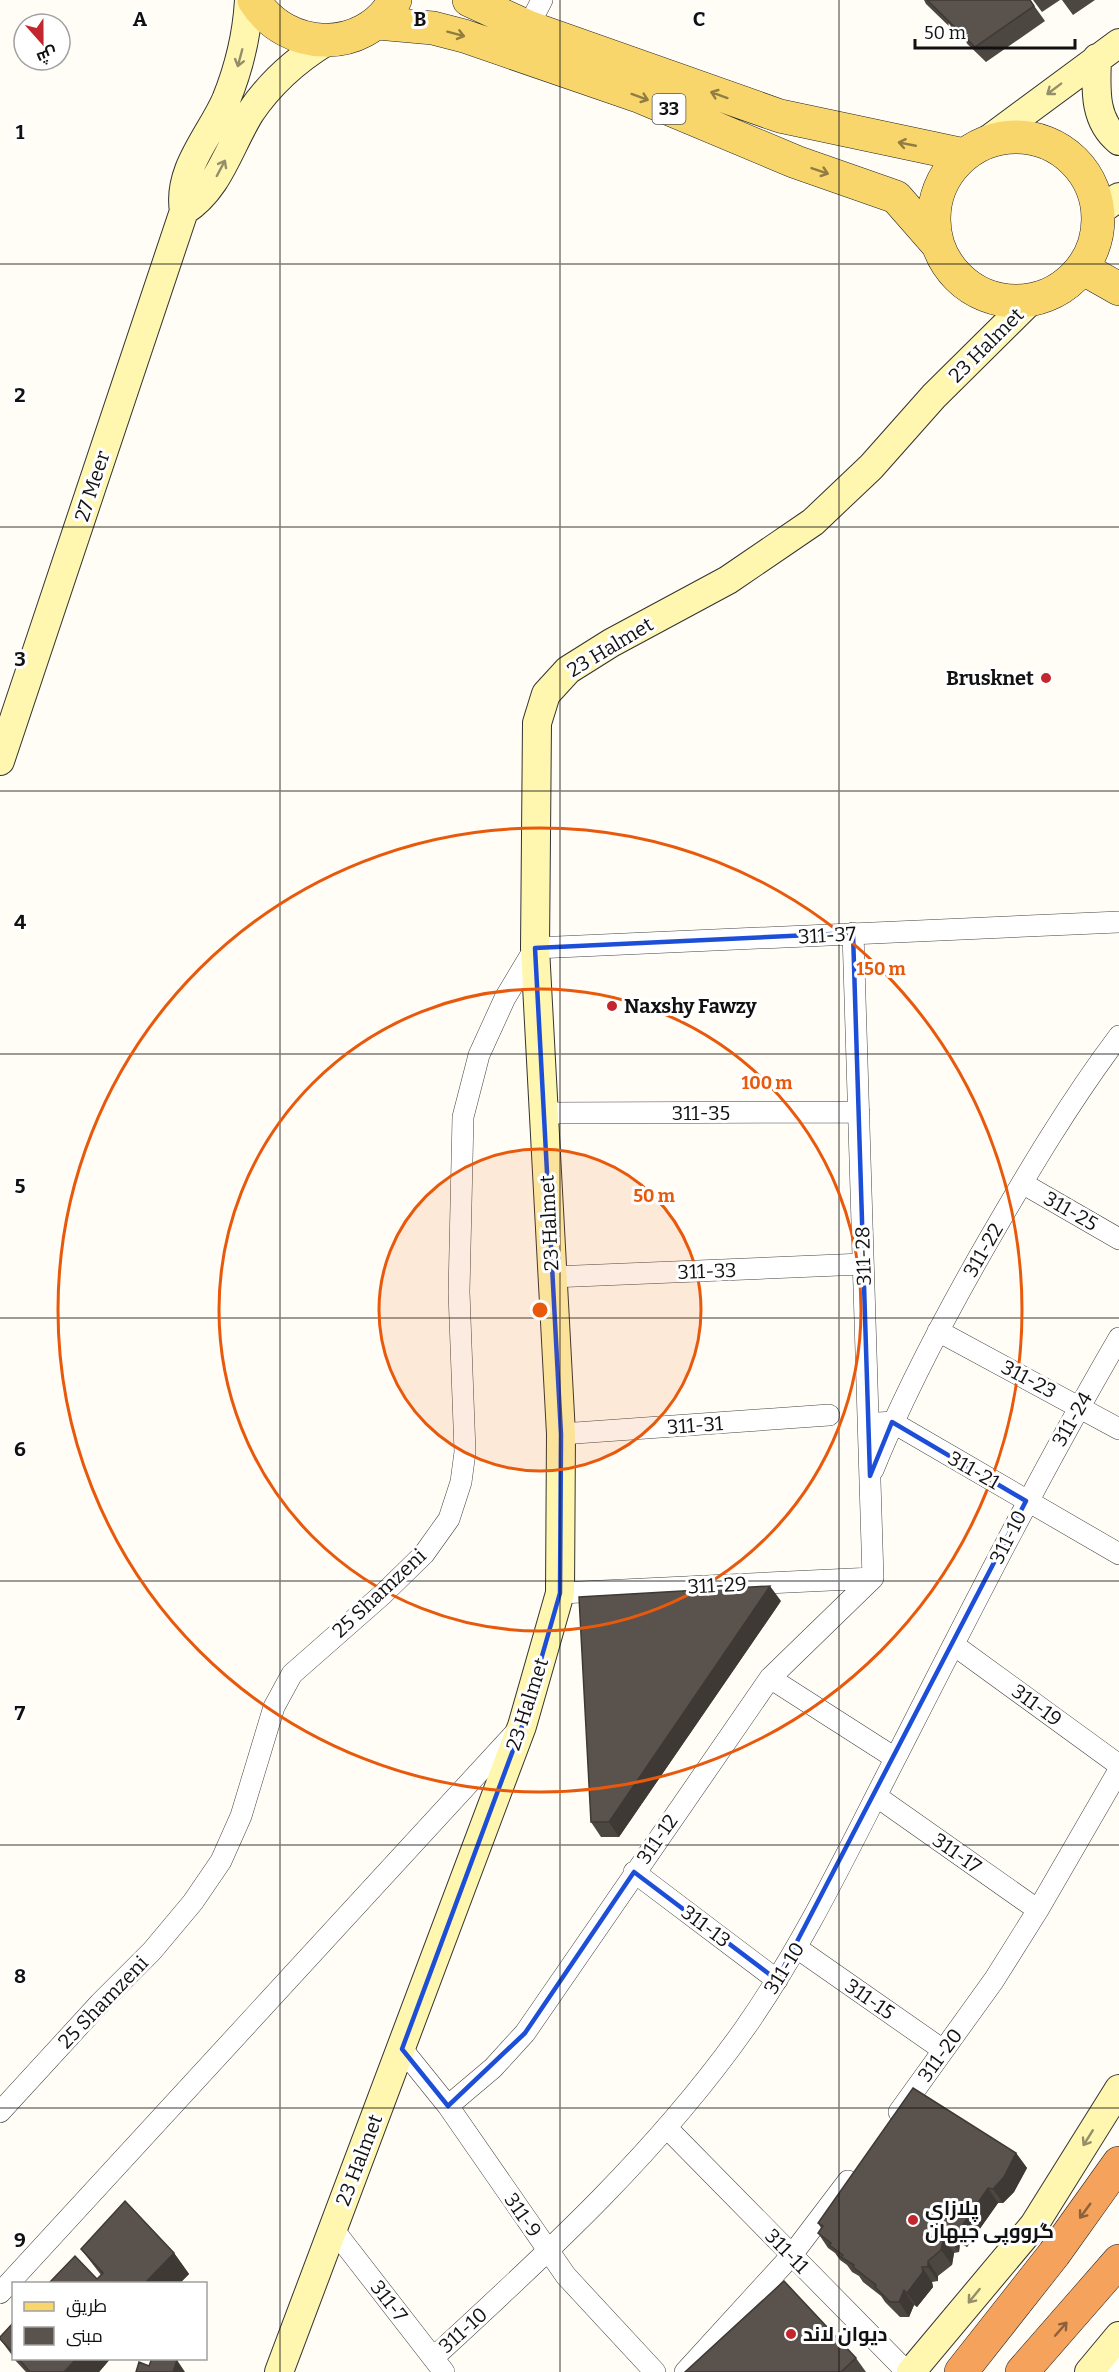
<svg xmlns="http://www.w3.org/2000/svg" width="1119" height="2372" viewBox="0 0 1119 2372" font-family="Bitter,Cairo,serif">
	<rect width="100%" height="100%" fill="#fffdf5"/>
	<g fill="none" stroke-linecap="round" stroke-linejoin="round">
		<defs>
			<path id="street" d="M528 27 542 0
				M853 933 873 1578
				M544 1113 859 1112
				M1022 1183 1119 1239
				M552 1277 863 1264
				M938 1331 1119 1429
				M879 1423 892 1422 1119 1554
				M561 1434 829 1415
				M873 1470C905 1391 945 1316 987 1243 1028 1172 1070 1101 1119 1036
				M560 1593 873 1578
				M954 1645 1119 1765
				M770 1678 895 1758
				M876 1796 1038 1910
				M634 1872 777 1980
				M797 1948 943 2050
				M402 2049 448 2106 566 2276 655 2372
				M448 2106 493 2068 525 2033 770 1678 873 1578
				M0 2112 100 2003 152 1951 193 1902 221 1861 241 1816 274 1707 292 1674 383 1594 424 1554 449 1519 461 1482 465 1452 459 1292 463 1117 479 1055 505 998 535 948 1119 922
				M899 2112 994 1980 1038 1910 1119 1770
				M668 2129 907 2372
				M333 2229 444 2372
				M0 2293 515 1733
				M1101 2357 1119 2371
				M433 2358C545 2255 657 2153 745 2028 804 1944 847 1852 894 1761 967 1618 1038 1477 1119 1338
				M685 2372 791 2256 848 2181"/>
			<path id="secondary" d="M1097 58C1096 88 1093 120 1119 141
				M981 145 1119 43
				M184 211C219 189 229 147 250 113 270 83 296 60 327 41
				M1098 212 1119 197
				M0 761 184 211C177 170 210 136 226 100 239 68 247 35 249 0
				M279 2372 522 1726 560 1593 561 1434 535 948 537 723 546 694 568 670 611 643 728 580 813 522 871 467 934 396 1032 299
				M911 2372 1034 2225 1119 2089
				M1089 2372 1119 2336"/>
			<path id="primary" d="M254 0C286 52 364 55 395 0
				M469 0 528 27 780 116 964 155
				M377 23 433 28 464 36 641 97 796 162 896 197 938 245
				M934 219a82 82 0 1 1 164 0a82 82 0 1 1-164 0Z
				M1082 268 1119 289"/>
			<path id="highway" d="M961 2372 1054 2254 1119 2163
				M1022 2372 1119 2261"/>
		</defs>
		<!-- street casing -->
		<use href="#street" stroke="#444" stroke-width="22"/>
		<!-- secondary casing -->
		<use href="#secondary" stroke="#333" stroke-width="30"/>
		<!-- primary casing -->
		<use href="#primary" stroke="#222" stroke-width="34"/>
		<!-- highway casing -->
		<use href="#highway" stroke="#222" stroke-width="34"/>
		<!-- street -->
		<use href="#street" stroke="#fff" stroke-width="21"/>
		<!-- secondary -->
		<use href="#secondary" stroke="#fff6b0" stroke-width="28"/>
		<!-- primary -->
		<use href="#primary" stroke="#f9d66b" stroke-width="33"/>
		<!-- highway -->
		<use href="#highway" stroke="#f5a25d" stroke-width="33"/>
	</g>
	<!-- wall -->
	<path fill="#4d4742" d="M924 0H1030L1045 21 986 62 926 4Z
		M1033 0H1060L1042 12Z
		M1062 0H1095L1073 15Z
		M781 1601 619 1837H601L591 1822Z
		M1016 2153 1027 2168 1014 2192 1003 2203H998L967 2247 960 2243 959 2252 954 2253 952 2265 938 2276V2281L932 2282 933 2287 917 2307 914 2305 909 2317H900L885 2302 881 2296 863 2282 859 2276 852 2272 847 2265 840 2260 835 2253 828 2248 818 2233 821 2228 818 2223Z
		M81 2249 174 2253 189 2274 180 2283H49L97 2279 101 2275Z
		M14 2322V2358L0 2339Z
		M111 2358 99 2372H26L14 2359Z
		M856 2358 866 2372H685Z"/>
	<!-- shaded-wall -->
	<path fill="#3f3936" d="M770 1586 781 1601 619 1837 609 1822Z
		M1016 2153 1027 2168 1014 2192 1003 2203 993 2189Z
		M988 2188 998 2203 967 2247 957 2233Z
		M950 2228 960 2243 959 2252 949 2237Z
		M944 2238 954 2253 952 2265 941 2250Z
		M174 2253 189 2274 180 2283H145Z
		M928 2261 938 2276V2281L928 2267Z
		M922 2267 932 2282 933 2287 917 2307 907 2293Z
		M904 2290 914 2305 909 2317 899 2302Z
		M77 2358H111L99 2372H64Z
		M177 2360 185 2372H173Z"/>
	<!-- building -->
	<path fill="#5a524d" stroke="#3f3936" stroke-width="1.5" d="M927 0H1030L1034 6 975 47Z
		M770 1586 609 1822H591L579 1597Z
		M913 2088 1016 2153 1004 2177 993 2189 988 2188 957 2233 950 2228 949 2237 944 2238 941 2250 928 2261V2267H922L923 2272 907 2293 904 2290 899 2302H890L875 2287 876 2285 853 2267 854 2265 841 2257 843 2255 829 2245 831 2243 818 2233 823 2226 818 2223Z
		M125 2201 174 2253 145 2283H114L113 2282 111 2283H49L75 2256 97 2279 103 2273 81 2249Z
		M784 2281 856 2358 841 2372H685Z
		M14 2322V2354L0 2339V2337Z
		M18 2358H77L64 2372H30Z
		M152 2358H173L177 2360 173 2372H136L139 2362 149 2366Z"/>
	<!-- one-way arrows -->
	<defs><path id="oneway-shaft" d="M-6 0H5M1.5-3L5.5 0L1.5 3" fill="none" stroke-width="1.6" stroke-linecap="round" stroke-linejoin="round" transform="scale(1.5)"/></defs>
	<g stroke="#917d42">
		<use href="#oneway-shaft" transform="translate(456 34) rotate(15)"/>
		<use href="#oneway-shaft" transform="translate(719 95) rotate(-160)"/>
		<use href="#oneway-shaft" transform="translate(640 97) rotate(20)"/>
		<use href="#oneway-shaft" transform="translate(907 144) rotate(-169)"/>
		<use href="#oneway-shaft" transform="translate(820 171) rotate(19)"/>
	</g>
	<g stroke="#948f68">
		<use href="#oneway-shaft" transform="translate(240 58) rotate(105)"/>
		<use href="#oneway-shaft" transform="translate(1054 89) rotate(143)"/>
		<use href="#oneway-shaft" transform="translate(221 168) rotate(-62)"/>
		<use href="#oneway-shaft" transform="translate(1088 2138) rotate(122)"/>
		<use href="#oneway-shaft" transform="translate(974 2296) rotate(129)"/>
	</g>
	<g stroke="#8e613b">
		<use href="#oneway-shaft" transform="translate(1085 2211) rotate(126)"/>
		<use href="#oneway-shaft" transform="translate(1061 2329) rotate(-49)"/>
	</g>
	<!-- marked area -->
	<path fill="none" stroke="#1d4ed8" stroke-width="4.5" stroke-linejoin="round" d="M853 933 870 1476 892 1422 1026 1501 777 1980 634 1872 525 2033 448 2106 402 2049 522 1726 560 1593 561 1434 535 948Z"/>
	<!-- grid -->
	<path fill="none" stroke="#111" stroke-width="1.5" stroke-opacity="0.55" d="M280 0V2372M560 0V2372M839 0V2372M0 264H1119M0 527H1119M0 791H1119M0 1054H1119M0 1318H1119M0 1581H1119M0 1845H1119M0 2108H1119"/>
	<!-- distance rings -->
	<circle cx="540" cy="1310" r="161" fill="#e8590c" fill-opacity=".12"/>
	<g fill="none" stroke="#e8590c" stroke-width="3">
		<circle cx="540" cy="1310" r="161"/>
		<circle cx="540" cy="1310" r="321"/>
		<circle cx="540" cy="1310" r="482"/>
	</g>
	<!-- markers -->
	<g fill="#c4262e" stroke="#fff" stroke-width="2">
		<circle cx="1046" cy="678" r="6"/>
		<circle cx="612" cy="1006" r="6"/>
		<circle cx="913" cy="2220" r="6"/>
		<circle cx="791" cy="2334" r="6"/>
	</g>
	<g text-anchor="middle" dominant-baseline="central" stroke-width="6" stroke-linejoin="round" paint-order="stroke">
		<!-- shield labels -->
		<rect fill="#fff" stroke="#585858" stroke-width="1.5" x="652.5" y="94" width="33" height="30" rx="4.5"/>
		<g font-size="18" font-weight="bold" fill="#111">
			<text x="669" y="109">33</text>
		</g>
		<!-- street labels -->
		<g font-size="20" fill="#111" stroke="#fff">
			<text transform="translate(986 345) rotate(-45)">23 Halmet</text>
			<text transform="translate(92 486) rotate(-72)">27 Meer</text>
			<text transform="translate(610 647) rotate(-31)">23 Halmet</text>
			<text transform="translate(827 935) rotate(-3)">311-37</text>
			<text x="701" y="1113">311-35</text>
			<text transform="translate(1071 1211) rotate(30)">311-25</text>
			<text transform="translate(549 1223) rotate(-93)">23 Halmet</text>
			<text transform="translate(983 1250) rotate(-60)">311-22</text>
			<text transform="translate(863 1256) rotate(-92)">311-28</text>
			<text transform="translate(707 1271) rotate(-2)">311-33</text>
			<text transform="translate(1029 1379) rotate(28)">311-23</text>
			<text transform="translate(1072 1419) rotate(-60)">311-24</text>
			<text transform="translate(695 1425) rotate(-4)">311-31</text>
			<text transform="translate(974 1470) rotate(30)">311-21</text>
			<text transform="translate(1008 1537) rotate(-63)">311-10</text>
			<text transform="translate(717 1585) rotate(-3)">311-29</text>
			<text transform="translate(379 1593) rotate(-43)">25 Shamzeni</text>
			<text transform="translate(527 1704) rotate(-72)">23 Halmet</text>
			<text transform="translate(1037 1705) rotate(36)">311-19</text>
			<text transform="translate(657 1839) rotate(-55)">311-12</text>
			<text transform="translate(957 1853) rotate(35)">311-17</text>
			<text transform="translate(706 1926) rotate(37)">311-13</text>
			<text transform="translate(784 1968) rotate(-58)">311-10</text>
			<text transform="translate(870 1999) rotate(35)">311-15</text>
			<text transform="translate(103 2002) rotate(-46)">25 Shamzeni</text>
			<text transform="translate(940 2055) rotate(-54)">311-20</text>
			<text transform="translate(359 2160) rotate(-69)">23 Halmet</text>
			<text transform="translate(523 2215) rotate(55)">311-9</text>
			<text transform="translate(787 2251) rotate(46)">311-11</text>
			<text transform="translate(389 2301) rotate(52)">311-7</text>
			<text transform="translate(463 2330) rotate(-42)">311-10</text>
		</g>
		<!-- poi labels -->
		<g font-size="20" font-weight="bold" fill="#111" stroke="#fff" text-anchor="start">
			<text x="1034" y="678" text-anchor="end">Brusknet</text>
			<text x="624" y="1006">Naxshy Fawzy</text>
			<text x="925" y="2208">پلازای<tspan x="925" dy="23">گرووپی جیهان</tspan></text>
			<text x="803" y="2334">دیوان لاند</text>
		</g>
	</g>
	<g font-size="20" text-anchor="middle" font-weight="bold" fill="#111" stroke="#fff" stroke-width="6" stroke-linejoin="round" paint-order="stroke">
		<text x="140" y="26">A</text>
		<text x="420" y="26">B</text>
		<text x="699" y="26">C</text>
		<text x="20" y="139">1</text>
		<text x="20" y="402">2</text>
		<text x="20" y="666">3</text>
		<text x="20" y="929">4</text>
		<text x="20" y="1193">5</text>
		<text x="20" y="1456">6</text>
		<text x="20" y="1720">7</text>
		<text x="20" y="1983">8</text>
		<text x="20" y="2247">9</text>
	</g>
	<circle cx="540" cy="1310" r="9" fill="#e8590c" stroke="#fff" stroke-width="3"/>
	<g font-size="18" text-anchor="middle" font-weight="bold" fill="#e8590c" stroke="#fff" stroke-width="6" stroke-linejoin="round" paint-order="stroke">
		<text x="881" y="975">150 m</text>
		<text x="767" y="1089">100 m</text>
		<text x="654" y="1202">50 m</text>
	</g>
	<!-- legend -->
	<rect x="12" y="2282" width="195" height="78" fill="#ffffff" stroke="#a0a0a0" stroke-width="1.5"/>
	<rect x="24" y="2302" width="30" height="9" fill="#f9d66b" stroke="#a0a0a0" stroke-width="1.5"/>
	<text x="66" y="2312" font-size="18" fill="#111111">طريق</text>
	<rect x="24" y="2327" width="30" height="18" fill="#5a524d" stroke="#a0a0a0" stroke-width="1.5"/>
	<text x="66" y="2342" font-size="18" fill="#111111">مبنى</text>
	<!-- north arrow -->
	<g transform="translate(42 42) rotate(159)"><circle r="28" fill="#ffffff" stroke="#a0a0a0" stroke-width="1.5"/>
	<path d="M0-4.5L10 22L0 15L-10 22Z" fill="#c4262e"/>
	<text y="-9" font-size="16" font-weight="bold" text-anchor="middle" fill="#111111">ش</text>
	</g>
	<!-- scale -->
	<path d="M915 39v9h160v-9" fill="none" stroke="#111111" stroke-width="3"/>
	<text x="924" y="39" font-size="18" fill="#111111" stroke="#ffffff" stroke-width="4.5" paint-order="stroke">50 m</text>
</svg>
